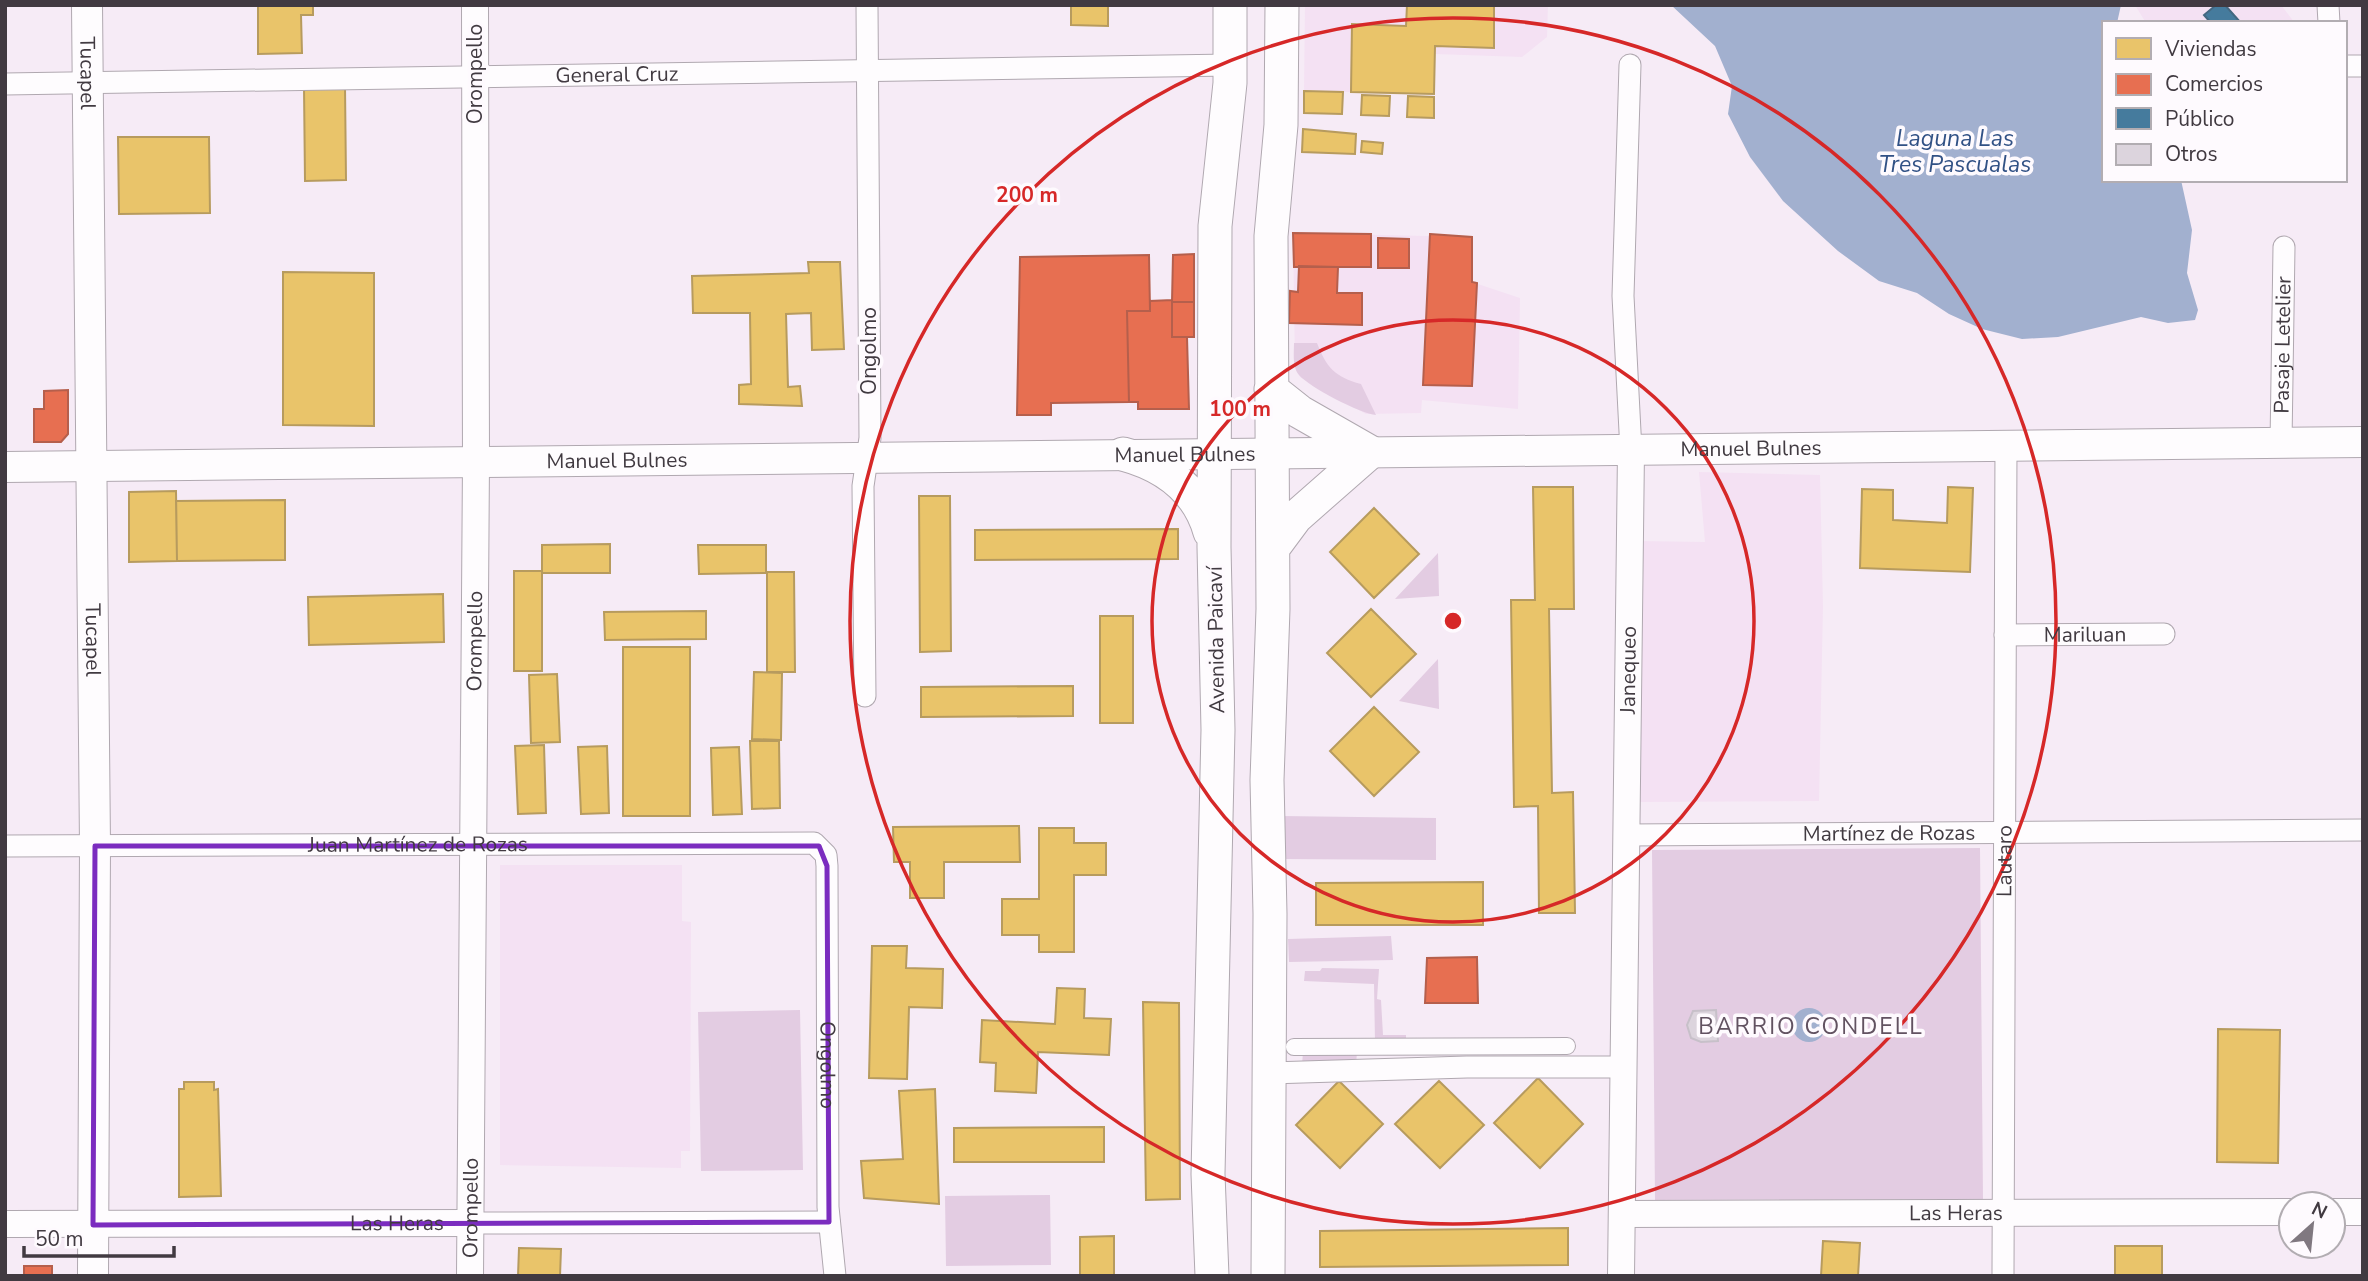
<svg xmlns="http://www.w3.org/2000/svg" width="2368" height="1281" viewBox="0 0 2368 1281" font-family="'Nunito Sans',sans-serif">
	<rect width="100%" height="100%" fill="#f6ebf6"/>
	<!-- built -->
	<path fill="#f4e1f3" d="M1305 5H1548L1547 37 1522 57 1435 54 1434 94 1304 91Z
		M2135 5H2281L2295 23H2146Z
		M1293 233 1472 237V282L1520 298 1518 409 1422 400 1421 413 1366 414 1300 377 1295 366Z
		M1699 472 1820 475 1823 606 1819 801 1639 802 1638 541 1705 542Z
		M500 865H682V921L691 922 690 1151H681V1168L500 1165Z"/>
	<!-- green -->
	<path fill="#e3cce2" d="M1294 343H1317C1326 367 1335 377 1361 384L1376 415C1361 414 1309 387 1299 375 1292 367 1294 353 1294 343Z
		M1438 553 1439 596 1395 599Z
		M1438 659 1439 709 1399 701Z
		M1281 816 1436 818V860L1281 859Z
		M1980 848 1983 1199 1655 1200 1652 850Z
		M1391 936 1393 960 1289 962 1288 939Z
		M1322 968 1379 969 1377 999 1381 1000 1383 1035H1406V1042H1375L1374 984 1304 981 1305 971H1320Z
		M800 1010 803 1170 701 1171 698 1012Z
		M1303 1052H1357L1356 1065H1302Z
		M1050 1195 1051 1265 946 1266 945 1196Z"/>
	<!-- water -->
	<path fill="#a2b0cf" d="M1671 5H2121L2117 23H2104V180H2181L2192 230 2187 273 2198 310 2195 320 2168 323 2141 317 2058 337 2022 339 1982 329 1949 314 1917 293 1879 281 1838 251 1783 201 1750 157 1728 114 1732 86 1715 46Z
		M1792 1025a17 17 0 1 1 34 0a17 17 0 1 1-34 0Z"/>
	<!-- homes -->
	<path fill="#e9c46a" stroke="#b79b5e" stroke-width="2" d="M258 5H313V15H301L302 53 258 54Z
		M1071 5H1108V26L1071 25Z
		M1407 5H1494V48L1435 46 1434 94 1351 92 1352 24 1406 26Z
		M345 86 346 180 305 181 304 87Z
		M1304 91 1343 92 1342 114 1304 113Z
		M1362 95 1390 96 1389 116 1361 115Z
		M1408 96 1434 97V118L1407 117Z
		M1303 129 1356 134 1355 154 1302 152Z
		M118 137H209L210 213 119 214Z
		M1362 141 1383 143 1382 154 1361 152Z
		M808 262H840L844 349 812 350 811 313 786 314 788 387 800 386 802 406 739 404V385L751 384 750 313H693L692 276 809 273Z
		M283 272 374 273V426L283 425Z
		M1533 487H1573L1574 609H1549L1552 793 1573 792 1575 913H1539L1538 806 1514 807 1511 600H1535Z
		M1948 487 1973 488 1970 572 1860 568 1862 489 1893 490V520L1947 523Z
		M176 491 177 561 129 562V492Z
		M919 496H950L951 651 920 652Z
		M285 500V560L177 561 176 501Z
		M1374 508 1419 554 1374 598 1330 552Z
		M1178 529V559L975 560V530Z
		M610 544V573H542V545Z
		M698 545H766V573L699 574Z
		M514 571H542V671H514Z
		M767 572H794L795 672H767Z
		M443 594 444 642 309 645 308 597Z
		M1371 609 1416 654 1371 697 1327 653Z
		M706 611V639L605 640 604 612Z
		M1100 616H1133V723H1100Z
		M623 647H690V816H623Z
		M754 672 782 673 781 740 752 739Z
		M557 674 560 742 531 743 529 675Z
		M1073 686V716L921 717V687Z
		M1374 707 1419 752 1374 796 1330 751Z
		M750 741H779L780 808 752 809Z
		M544 745 546 813 518 814 515 746Z
		M607 746 609 813 581 814 578 747Z
		M739 747 742 814 713 815 711 748Z
		M1019 826 1020 862H944V898H910V862H894L893 827Z
		M1039 828H1074V843H1106V875H1074V952H1039V935H1002V899H1039Z
		M1483 882V925H1316V883Z
		M872 946H907L906 968 943 969 942 1008 909 1007 907 1079 869 1078Z
		M1057 988 1085 989 1084 1018 1111 1019 1109 1055 1038 1052 1036 1093 995 1091 996 1063 980 1062 982 1020 1055 1024Z
		M1143 1002 1179 1003 1180 1199 1146 1200Z
		M2218 1029 2280 1030 2278 1163 2217 1162Z
		M1538 1078 1583 1124 1540 1168 1494 1123Z
		M1339 1081 1383 1124 1340 1168 1296 1125Z
		M1439 1081 1484 1125 1440 1168 1395 1124Z
		M184 1082H214V1090L218 1089 221 1196 179 1197V1089H184Z
		M935 1089 939 1204 864 1198 861 1161 903 1159 899 1091Z
		M1104 1127V1162H954V1128Z
		M1568 1228V1265L1320 1267V1231Z
		M1114 1236V1276H1080V1237Z
		M1823 1241 1860 1243 1858 1276H1821Z
		M2115 1246H2162V1276H2115Z
		M519 1248 561 1249 560 1276H518Z"/>
	<!-- shops -->
	<path fill="#e76f51" stroke="#b55f4c" stroke-width="2" d="M1293 233 1371 234V267H1294Z
		M1430 234 1472 237V282L1477 283 1472 386 1423 385Z
		M1378 238 1409 239V268H1378Z
		M1194 254V302H1172L1173 255Z
		M1149 255 1150 311H1127L1129 402 1051 403V415H1017L1020 257Z
		M1299 266 1338 267 1337 293H1362V325L1289 323 1290 291 1298 292Z
		M1172 300V337H1187L1189 409H1138V402H1129L1127 311H1150V301Z
		M1172 302H1194V337H1172Z
		M68 390V434L61 442H34V409H44V391Z
		M1477 957 1478 1003H1425L1427 958Z
		M24 1266H52V1276H24Z"/>
	<!-- public -->
	<path fill="#457b9d" stroke="#446881" stroke-width="2" d="M2216 5H2225L2241 23H2211L2204 15Z"/>
	<!-- building -->
	<path fill="#dcd4dd" stroke="#c7c0c9" stroke-width="2" d="M1716 1010 1718 1041 1701 1042 1691 1038 1687 1025 1693 1011Z"/>
	<g fill="none" stroke-linecap="round" stroke-linejoin="round">
		<defs>
			<path id="pedestrian" d="M1294 1047 1567 1046"/>
			<g id="minor">
				<path d="M2328 5 2329 23"/>
				<path d="M1630 65 1623 296 1631 451"/>
				<path d="M2345 66H2363"/>
				<path id="s1" d="M5 84 1231 65"/>
				<path id="s2" d="M2281 443 2284 247"/>
				<path id="s3" d="M2005 635 2164 634"/>
				<path d="M865 696 863 486 870 438 867 5"/>
				<path id="s4" d="M1627 835 2363 830"/>
				<path id="s5" d="M5 846 814 843 826 855 827 866 828 1207 835 1276"/>
				<path d="M1269 1073 1467 1067H1624"/>
				<path d="M471 1223 829 1222"/>
				<path id="s6" d="M2003 1276 2006 445"/>
			</g>
			<g id="tertiary">
				<path d="M2333 1212H2363"/>
				<path id="s7" d="M1622 1214 2291 1212"/>
				<path id="s8" d="M5 1224 471 1223"/>
				<path id="s9" d="M470 1276 476 462 475 5"/>
				<path id="s10" d="M1621 1276 1631 451"/>
			</g>
			<g id="secondary">
				<path id="s11" d="M87 5 95 846 93 1276"/>
				<path id="s12" d="M5 467 2363 442"/>
			</g>
			<path id="primary" d="M1271 389 1300 412 1370 452 1296 517 1273 548
				M1123 454C1164 465 1198 489 1210 532
				M1212 1276 1208 1174 1218 730 1214 547 1215 226 1230 83V5
				M1268 1276 1270 914 1267 780 1273 609 1271 236 1281 125 1282 5"/>
		</defs>
		<!-- pedestrian casing -->
		<use href="#pedestrian" stroke="#b0a8b0" stroke-width="18"/>
		<!-- minor casing -->
		<use href="#minor" stroke="#b0a8b0" stroke-width="23"/>
		<!-- tertiary casing -->
		<use href="#tertiary" stroke="#b0a8b0" stroke-width="28"/>
		<!-- secondary casing -->
		<use href="#secondary" stroke="#b0a8b0" stroke-width="32"/>
		<!-- primary casing -->
		<use href="#primary" stroke="#b0a8b0" stroke-width="35"/>
		<!-- pedestrian -->
		<use href="#pedestrian" stroke="#fefcfe" stroke-width="16"/>
		<!-- minor -->
		<use href="#minor" stroke="#fefcfe" stroke-width="21"/>
		<!-- tertiary -->
		<use href="#tertiary" stroke="#fefcfe" stroke-width="26"/>
		<!-- secondary -->
		<use href="#secondary" stroke="#fefcfe" stroke-width="30"/>
		<!-- primary -->
		<use href="#primary" stroke="#fefcfe" stroke-width="33"/>
	</g>
	<!-- marked area -->
	<path fill="none" stroke="#7b2cbf" stroke-width="5" stroke-linejoin="round" d="M95 846H819L827 866 829 1222 93 1225Z"/>
	<!-- distance rings -->
	<g fill="none" stroke="#d62828" stroke-width="3.5">
		<circle cx="1453" cy="621" r="301"/>
		<circle cx="1453" cy="621" r="603"/>
	</g>
	<g text-anchor="middle" dominant-baseline="central" stroke-width="7" stroke-linejoin="round" paint-order="stroke">
		<!-- street labels -->
		<g font-size="21" fill="#413a41" stroke="#fefafe">
			<text stroke="none"><textPath href="#s11" startOffset="68">Tucapel</textPath></text>
			<text transform="translate(475 74) rotate(-90)">Orompello</text>
			<text stroke="none"><textPath href="#s1" startOffset="612">General Cruz</textPath></text>
			<text stroke="none"><textPath href="#s2" startOffset="98">Pasaje Letelier</textPath></text>
			<text transform="translate(869 351) rotate(-90)">Ongolmo</text>
			<text stroke="none"><textPath href="#s12" startOffset="1746">Manuel Bulnes</textPath></text>
			<text stroke="none"><textPath href="#s12" startOffset="1180">Manuel Bulnes</textPath></text>
			<text stroke="none"><textPath href="#s12" startOffset="612">Manuel Bulnes</textPath></text>
			<text stroke="none"><textPath href="#s3" startOffset="80">Mariluan</textPath></text>
			<text stroke="none"><textPath href="#s11" startOffset="635">Tucapel</textPath></text>
			<text transform="translate(1216 640) rotate(-91)">Avenida Paicaví</text>
			<text stroke="none"><textPath href="#s9" startOffset="635">Orompello</textPath></text>
			<text stroke="none"><textPath href="#s10" startOffset="606">Janequeo</textPath></text>
			<text stroke="none"><textPath href="#s4" startOffset="262">Martínez de Rozas</textPath></text>
			<text stroke="none"><textPath href="#s5" startOffset="413">Juan Martínez de Rozas</textPath></text>
			<text stroke="none"><textPath href="#s6" startOffset="415">Lautaro</textPath></text>
			<text stroke="none"><textPath href="#s5" startOffset="1036">Ongolmo</textPath></text>
			<text stroke="none"><textPath href="#s9" startOffset="68">Orompello</textPath></text>
			<text stroke="none"><textPath href="#s7" startOffset="334">Las Heras</textPath></text>
			<text stroke="none"><textPath href="#s8" startOffset="392">Las Heras</textPath></text>
		</g>
		<!-- water labels -->
		<g font-size="23" font-style="italic" fill="#315185" stroke="#fefafe">
			<text x="1955" y="138">Laguna Las<tspan x="1955" dy="26">Tres Pascualas</tspan></text>
		</g>
		<!-- neighbourhood labels -->
		<g font-size="23" letter-spacing="2" fill="#625261" stroke="#fefafe">
			<text x="1811" y="1026">BARRIO CONDELL</text>
		</g>
	</g>
	<circle cx="1453" cy="621" r="10" fill="#d62828" stroke="#fefafe" stroke-width="3.5"/>
	<g font-size="21" text-anchor="middle" font-weight="bold" fill="#d62828" stroke="#fefafe" stroke-width="7" stroke-linejoin="round" paint-order="stroke">
		<text x="1027" y="202">200 m</text>
		<text x="1240" y="416">100 m</text>
	</g>
	<!-- border -->
	<rect width="2368" height="1281" fill="none" stroke="#413a41" stroke-width="14"/>
	<!-- legend -->
	<rect x="2102" y="21" width="245" height="161" fill="#fefafe" stroke="#b2adb2" stroke-width="2"/>
	<rect x="2116" y="38" width="35" height="21" fill="#e9c46a" stroke="#b2adb2" stroke-width="2"/>
	<text x="2165" y="56" font-size="21" fill="#413a41">Viviendas</text>
	<rect x="2116" y="74" width="35" height="21" fill="#e76f51" stroke="#b2adb2" stroke-width="2"/>
	<text x="2165" y="91" font-size="21" fill="#413a41">Comercios</text>
	<rect x="2116" y="108" width="35" height="21" fill="#457b9d" stroke="#b2adb2" stroke-width="2"/>
	<text x="2165" y="126" font-size="21" fill="#413a41">Público</text>
	<rect x="2116" y="144" width="35" height="21" fill="#dcd4dd" stroke="#b2adb2" stroke-width="2"/>
	<text x="2165" y="161" font-size="21" fill="#413a41">Otros</text>
	<!-- north arrow -->
	<g transform="translate(2312 1225) rotate(27)"><circle r="33" fill="#fefafe" stroke="#b2adb2" stroke-width="2"/>
	<path d="M0-5L12 26L0 18L-12 26Z" fill="#807880"/>
	<text y="-10" font-size="19" font-weight="bold" text-anchor="middle" fill="#413a41">N</text>
	</g>
	<!-- scale -->
	<path d="M24 1246v10h150v-10" fill="none" stroke="#413a41" stroke-width="3.5"/>
	<text x="35" y="1246" font-size="21" fill="#413a41" stroke="#fefafe" stroke-width="5" paint-order="stroke">50 m</text>
</svg>
